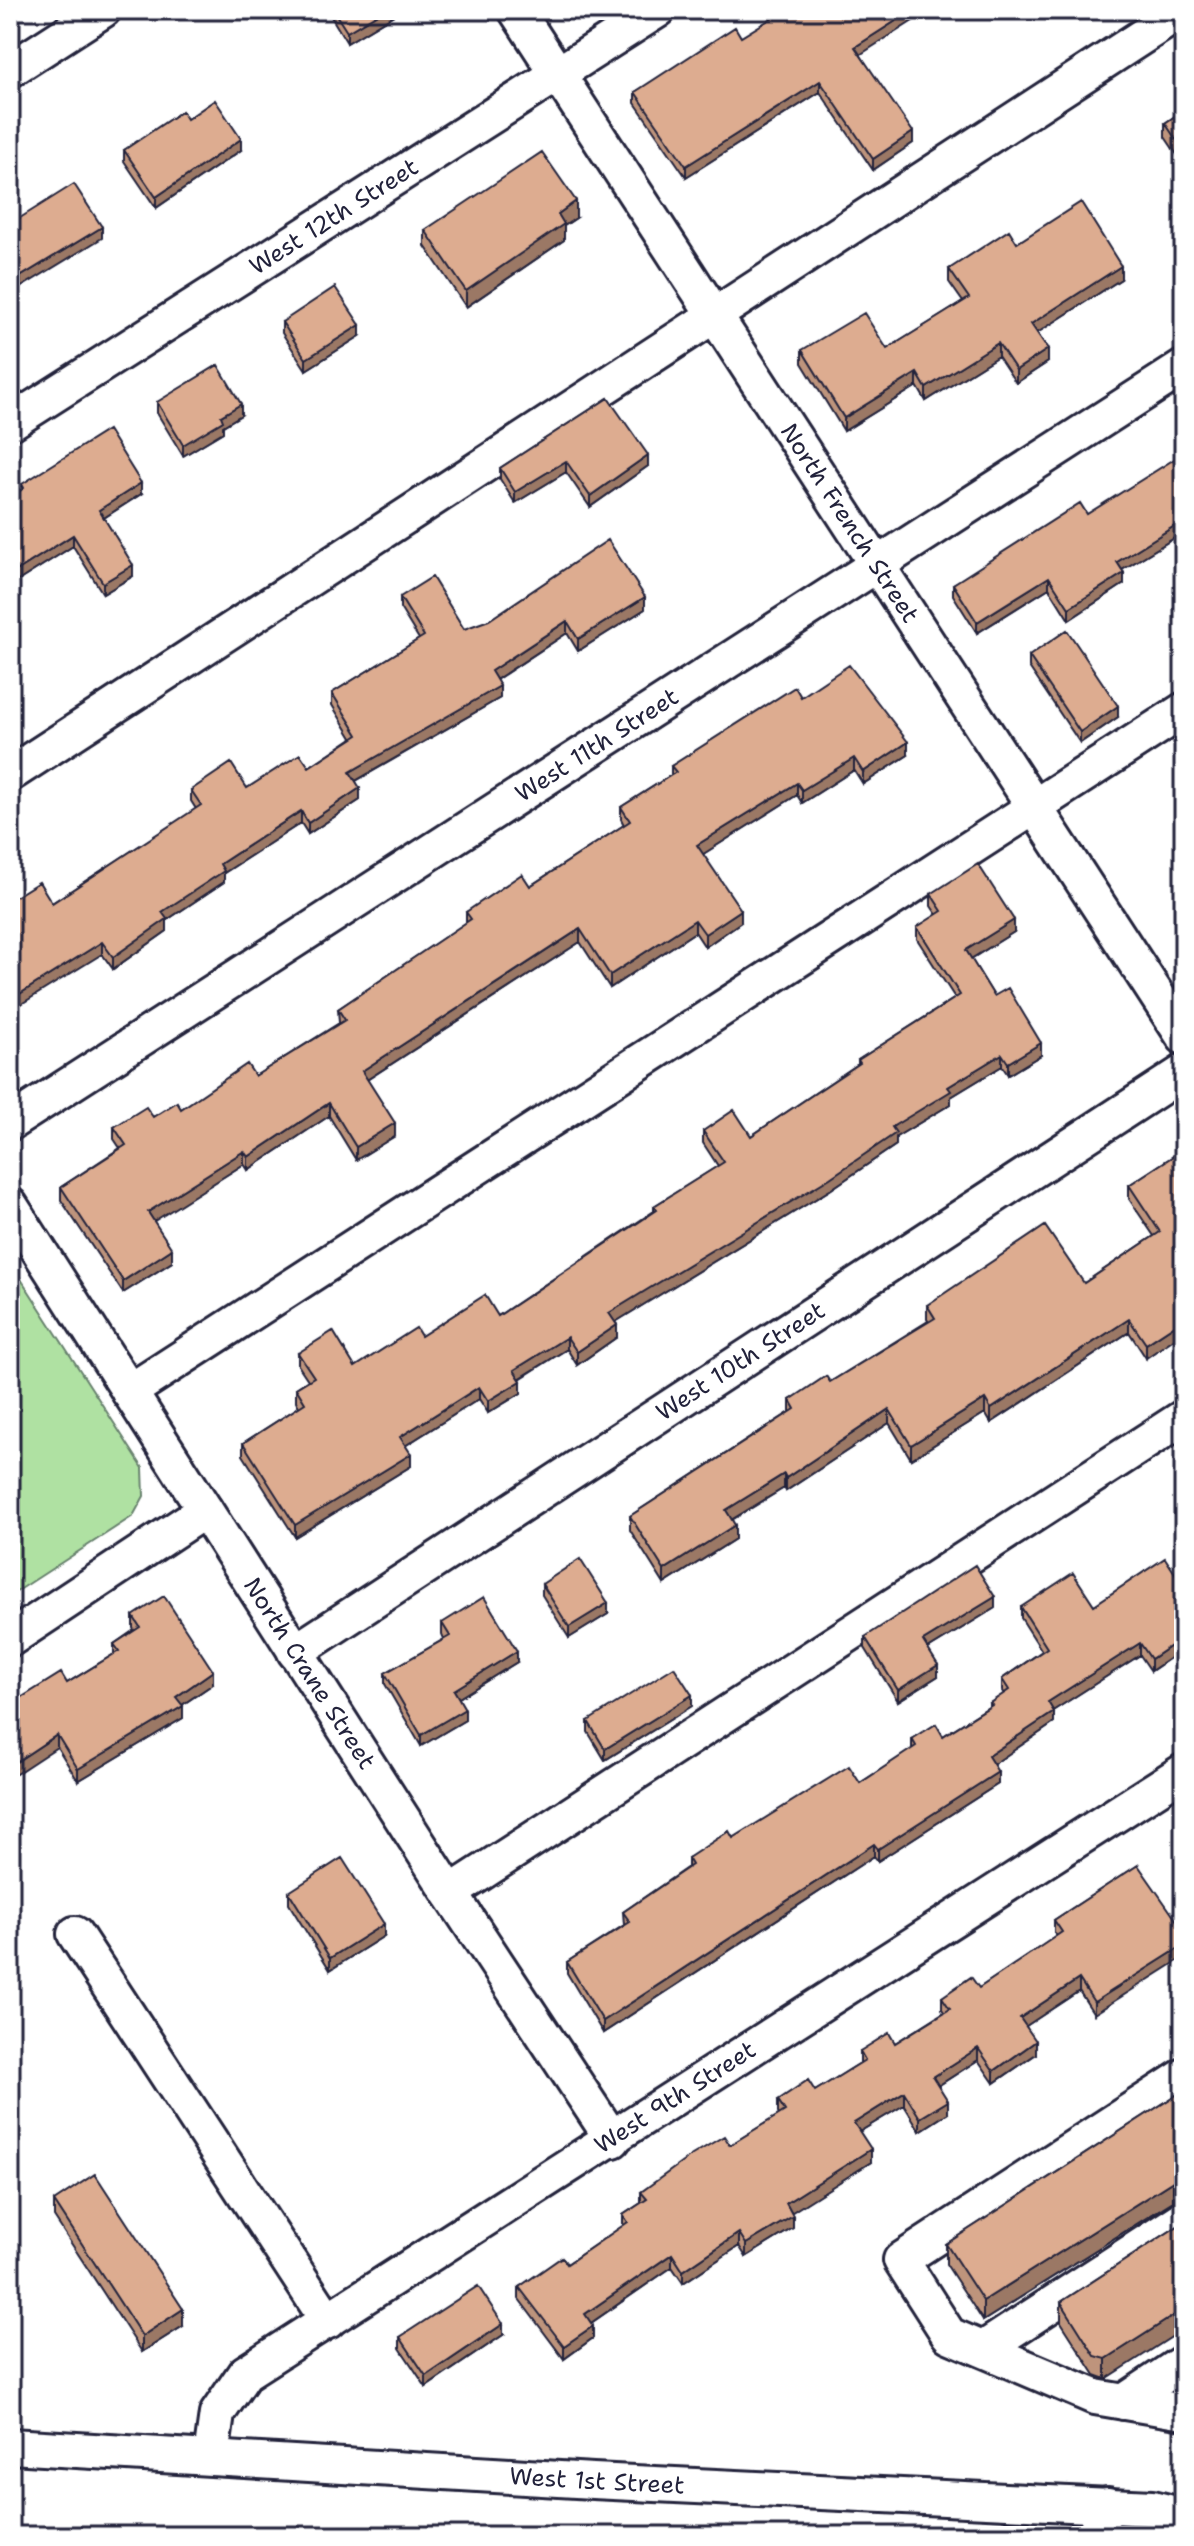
<svg xmlns="http://www.w3.org/2000/svg" width="1194" height="2546" viewBox="0 0 1194 2546" font-family="'Shantell Sans',sans-serif">
	<rect width="100%" height="100%" fill="#fff"/>
	<filter id="ink" filterUnits="userSpaceOnUse"><feTurbulence type="fractalNoise" baseFrequency=".0125" numOctaves="2"/><feDisplacementMap in="SourceGraphic" scale="16" xChannelSelector="R" yChannelSelector="G"/><feConvolveMatrix kernelMatrix="1 2 1 2 8 2 1 2 1" color-interpolation-filters="sRGB"/></filter>
	<g filter="url(#ink)">
		<!-- green -->
		<path fill="#afe1a2" stroke="#68826e" stroke-width="2" d="M10 1262 143 1468 144 1496 133 1516 10 1596Z"/>
		<g fill="none" stroke-linecap="round" stroke-linejoin="round">
			<defs>
				<g id="minor">
					<path id="s1" d="M516 10 1184 1037"/>
					<path d="M10 70 103 10"/>
					<path id="s2" d="M10 423 658 10"/>
					<path d="M10 774 1183 10"/>
					<path id="s3" d="M10 1123 1184 367"/>
					<path id="s4" d="M10 1205 450 1893 613 2140"/>
					<path d="M129 1392 1184 710"/>
					<path d="M10 1639 205 1510"/>
					<path id="s5" d="M295 1652 1184 1072"/>
					<path d="M450 1893 1184 1417"/>
					<path d="M75 1934 328 2321"/>
					<path d="M1184 2076 901 2260 949 2335 1095 2397 1184 2412"/>
					<path d="M983 2349 1184 2218"/>
					<path d="M1124 2402 1184 2362"/>
					<path id="s6" d="M10 2446 593 2481 1152 2508 1184 2516"/>
					<path id="s7" d="M211 2457 217 2414 245 2373 1184 1771"/>
					<path d="M1094 2536 1108 2505"/>
				</g>
			</defs>
			<!-- minor casing -->
			<use href="#minor" stroke="#22223b" stroke-width="40"/>
			<!-- minor -->
			<use href="#minor" stroke="#fff" stroke-width="34"/>
		</g>
		<!-- wall -->
		<path fill="#be947c" stroke="#22223b" stroke-width="2" d="M327 10H402L347 43Z
			M741 37 860 54 913 143 873 170 820 92 686 177 635 103V92Z
			M1184 110V165L1165 137V123Z
			M187 119 241 150 156 208 124 161V150Z
			M576 218 564 226V240L466 307 425 246V230Z
			M1017 243 1121 279 1037 333 1048 362 1016 383 998 356 926 401 917 386 844 431 802 363V350L887 349 963 302 949 282V269Z
			M282 322 360 336 306 370 282 333Z
			M608 398 648 466 590 507 566 472 515 503 500 479V468Z
			M157 402 241 415 223 426V432L183 456 157 413Z
			M22 484 141 494 104 518 133 576 103 594 73 546 10 586V498L22 490Z
			M1087 514 1184 532 1122 570 1124 584 1069 620 1049 588 977 633 953 595V584Z
			M400 597 464 629 645 609 578 651 567 633 496 680 500 698 356 781 360 800 308 834 301 823 224 873V882L167 920V931L113 969 102 954 52 903 196 809 191 801V790L247 788 309 767 352 738 332 705V693L419 639 400 608Z
			M1029 656 1118 717 1080 743 1029 667Z
			M801 697 908 755 863 784 854 770 802 803 797 795 703 854 741 922 705 947 695 932 610 988 580 942 367 1080 395 1136 356 1160 329 1116 248 1170 244 1164 153 1221 172 1262 123 1293 61 1200V1187L120 1148 114 1139V1127L181 1109 255 1076 339 1023 338 1009 466 923V912L530 886 624 825 621 819V807L671 775V766Z
			M931 894 1014 932 971 959 994 996 1041 1055 1008 1075 1002 1066 951 1097V1104L896 1137V1145L830 1190 615 1322 617 1337 577 1365 567 1349 520 1379 521 1393 488 1413 479 1399 405 1446 411 1466 295 1537 243 1455V1443L299 1407 296 1401V1388L308 1380 298 1365V1353L355 1367 421 1336 498 1316 654 1211V1206L718 1166 703 1143V1131L751 1136 858 1064V1060L955 998 917 939V927L937 915 931 906Z
			M1184 1149 1146 1358 1129 1332 991 1423 985 1413 911 1459 889 1423 786 1491 784 1488 732 1520 735 1539 664 1584 630 1530V1516L790 1412V1400L830 1382 928 1321 927 1319V1305L1084 1283 1154 1236 1129 1199V1185Z
			M542 1584 608 1614 569 1638 542 1595Z
			M1184 1587V1664L1176 1654 1151 1671 1140 1655 1054 1710V1723L993 1764 998 1784 878 1861 874 1856 603 2033 567 1973V1962L624 1925 623 1912 688 1867V1858L860 1783 912 1750V1739L943 1736 990 1706V1703L1004 1694 1002 1691V1679L1042 1651 1021 1618V1607L1094 1605Z
			M995 1608 928 1649 938 1676 898 1701 865 1648V1637Z
			M133 1616 213 1684 182 1705 183 1718 78 1781 57 1747 11 1704 67 1683 114 1654V1644L134 1630 133 1628Z
			M442 1623 517 1662 459 1698 465 1720 421 1746 385 1684V1673L444 1639 442 1634Z
			M692 1706 605 1760 588 1732V1721Z
			M1138 1865 1094 2014 1079 1991 1026 2026 1036 2054 994 2083 978 2060 938 2086 948 2113 920 2131 904 2105 859 2132 871 2162 791 2212 793 2228 746 2257 739 2246 683 2283 672 2267 591 2323 593 2338 564 2359 519 2299V2287L567 2264 623 2226V2215L641 2203V2192L730 2145 779 2115 778 2113V2100L815 2091 860 2063V2051L895 2043 944 2012 942 2009V1997L979 1988 1057 1936 1054 1933V1920Z
			M289 1892 384 1936 330 1970 289 1904Z
			M1184 2090V2200L1173 2201 983 2321 946 2264V2244Z
			M54 2201 183 2326 142 2352 54 2217Z
			M1184 2222 1106 2379 1095 2375 1061 2322V2302Z
			M503 2335 426 2387 400 2348V2337Z"/>
		<!-- shaded-wall -->
		<path fill="#9b7865" stroke="#22223b" stroke-width="2" d="M384 10H402L347 43V32Z
			M913 10H930L855 58V47Z
			M820 81V92L686 177V166Z
			M913 132V143L873 170V159Z
			M241 139V150L156 208V197Z
			M576 201V218L564 226V240L466 307V291L558 214Z
			M102 227V238L10 294V283Z
			M1121 266V279L1031 337V324Z
			M360 325V336L306 370V359Z
			M998 343V356L926 401V388Z
			M1048 349V362L1016 383V370Z
			M917 373V386L844 431V418Z
			M241 404V415L223 426V432L183 456V445L221 416Z
			M648 455V466L590 507V496Z
			M566 461V472L515 503V492Z
			M141 483V494L99 521V510Z
			M1184 520V532L1117 573V562Z
			M73 535V546L10 586V575Z
			M133 565V576L103 594V583Z
			M1124 573V584L1069 620V608Z
			M1049 577V588L977 633V622Z
			M645 597V609L578 651V639Z
			M567 621V633L491 683V671Z
			M500 686V698L350 784V772Z
			M1118 706V717L1080 743V732Z
			M908 742V755L863 784V772Z
			M854 758V770L802 803V790Z
			M797 783V795L697 858V845Z
			M360 788V800L308 834V823Z
			M301 811V823L224 873V882L167 920V931L113 969V957L162 912 220 864Z
			M741 910V922L705 947V934Z
			M695 920V932L610 988V975Z
			M1014 920V932L966 962V950Z
			M580 929V942L362 1083V1071Z
			M102 942V954L10 1011V1000Z
			M15 1020V1031L10 1034V1023Z
			M1041 1043V1055L1008 1075V1063Z
			M1002 1054V1066L951 1097V1104L896 1137V1145L830 1190 609 1326V1313L892 1127 948 1087Z
			M329 1103V1116L248 1170V1157Z
			M395 1123V1136L356 1160V1147Z
			M244 1151V1164L148 1225V1212Z
			M172 1249V1262L123 1293V1281Z
			M1129 1319V1332L991 1423V1409Z
			M1184 1319V1332L1146 1358V1344Z
			M617 1325V1337L577 1365V1352Z
			M567 1337V1349L514 1382V1370Z
			M14 1362V1373L10 1375V1364Z
			M521 1381V1393L488 1413V1401Z
			M479 1387V1399L400 1449V1437Z
			M985 1399V1413L911 1459V1445Z
			M889 1409V1423L786 1491V1478Z
			M411 1454V1466L295 1537V1525Z
			M784 1474V1488L726 1523V1510Z
			M735 1525V1539L664 1584V1570Z
			M995 1597V1608L923 1652V1641Z
			M608 1603V1614L569 1638V1627Z
			M1176 1642V1654L1151 1671V1659Z
			M1140 1643V1655L1048 1714V1702Z
			M517 1651V1662L454 1701V1690Z
			M938 1665V1676L898 1701V1690Z
			M213 1671V1684L176 1709V1697Z
			M692 1695V1706L605 1760V1749Z
			M183 1706V1718L78 1781V1769Z
			M465 1709V1720L421 1746V1735Z
			M1054 1712V1723L988 1768V1756Z
			M57 1735V1747L10 1778V1766Z
			M998 1772V1784L878 1861V1849Z
			M874 1844V1856L603 2033V2021Z
			M384 1924V1936L330 1970V1958Z
			M1184 1945V1957L1094 2014V2002Z
			M1079 1979V1991L1020 2030V2018Z
			M1036 2041V2054L994 2083V2071Z
			M978 2048V2060L933 2089V2077Z
			M904 2092V2105L854 2135V2123Z
			M948 2101V2113L920 2131V2118Z
			M871 2149V2162L786 2216V2203Z
			M1173 2181V2201L983 2321V2301Z
			M793 2216V2228L746 2257V2244Z
			M739 2233V2246L683 2283V2271Z
			M672 2254V2267L585 2327V2314Z
			M183 2309V2326L142 2352V2336Z
			M1184 2309V2329L1106 2379V2359Z
			M503 2324V2335L426 2387V2376Z
			M593 2326V2338L564 2359V2346Z"/>
		<!-- building -->
		<path fill="#ddac90" stroke="#22223b" stroke-width="2" d="M333 10H384L347 32Z
			M785 10H913L855 47 913 132 873 159 820 81 686 166 635 92 735 27 741 37Z
			M215 100 241 139 156 197 124 150 182 111 187 119Z
			M1184 110V151L1165 123Z
			M542 152 576 201 558 214 564 224 466 291 425 230Z
			M74 184 102 227 10 283V220L12 223Z
			M1081 202 1121 266 1031 324 1048 349 1016 370 998 343 926 388 917 373 844 418 802 350 864 313 887 349 969 298 949 269 1009 230 1017 243Z
			M335 287 360 325 306 359 282 322Z
			M218 365 241 404 221 416 223 421 183 445 157 402Z
			M608 398 648 455 590 496 566 461 515 492 500 468Z
			M108 430 141 483 99 510 133 565 103 583 73 535 10 575V498L24 488 22 484Z
			M1184 453V520L1117 562 1124 573 1069 608 1049 577 977 622 953 584 1080 503 1087 514Z
			M608 540 645 597 578 639 567 621 491 671 500 686 350 772 360 788 308 823 301 811 220 864 224 871 162 912 167 919 113 957 102 942 10 1000V900L39 882 52 903 201 805 191 790 231 763 247 788 300 754 309 767 358 735 332 693 424 636 400 597 432 577 464 629 489 620Z
			M1067 630 1118 706 1080 732 1029 656Z
			M849 665 908 742 863 772 854 758 802 790 797 783 697 845 741 910 705 934 695 920 610 975 580 929 362 1071 395 1123 356 1147 329 1103 248 1157 244 1151 148 1212 172 1249 123 1281 61 1187 126 1145 114 1127 146 1107 153 1117 177 1102 181 1109 247 1064 255 1076 345 1020 338 1009 471 919 466 912 522 874 530 886 630 821 621 807 676 772 671 766 795 687 801 697Z
			M978 864 1014 920 966 950 994 996 1008 988 1041 1043 1008 1063 1002 1054 948 1087 951 1091 892 1127 896 1133 830 1178 609 1313 617 1325 577 1352 567 1337 514 1370 521 1381 488 1401 479 1387 400 1437 411 1454 295 1525 243 1443 305 1403 296 1388 314 1377 298 1353 333 1331 355 1367 416 1328 421 1336 485 1295 498 1316 657 1210 654 1206 724 1162 703 1131 734 1110 751 1136 860 1063 858 1060 960 995 917 927 942 911 931 894Z
			M10 1012 15 1020 10 1023Z
			M1184 1149V1319L1146 1344 1129 1319 991 1409 985 1399 911 1445 889 1409 786 1478 784 1474 726 1510 735 1525 664 1570 630 1516 795 1409 790 1400 826 1376 830 1382 935 1318 927 1305 1045 1226 1084 1283 1160 1232 1129 1185Z
			M1165 1558 1184 1587V1652L1176 1642 1151 1659 1140 1643 1048 1702 1054 1712 988 1756 998 1772 878 1849 874 1844 603 2021 567 1962 630 1922 623 1912 692 1865 688 1858 729 1831 733 1838 849 1766 860 1783 916 1746 912 1739 936 1724 943 1736 992 1705 990 1703 1009 1690 1002 1679 1047 1648 1021 1607 1073 1573 1094 1605Z
			M580 1559 608 1603 569 1627 542 1584Z
			M975 1565 995 1597 923 1641 938 1665 898 1690 865 1637Z
			M164 1596 213 1671 176 1697 183 1706 78 1769 57 1735 10 1766V1703L11 1704 61 1673 67 1683 119 1651 114 1644 140 1627 133 1616Z
			M484 1597 517 1651 454 1690 465 1709 421 1735 385 1673 450 1636 442 1623Z
			M674 1667 692 1695 605 1749 588 1721Z
			M342 1858 384 1924 330 1958 289 1892Z
			M1138 1865 1184 1931V1945L1094 2002 1079 1979 1020 2018 1036 2041 994 2071 978 2048 933 2077 948 2101 920 2118 904 2092 854 2123 871 2149 786 2203 793 2216 746 2244 739 2233 683 2271 672 2254 585 2314 593 2326 564 2346 519 2287 562 2257 567 2264 628 2222 623 2215 647 2199 641 2192 692 2155 724 2136 730 2145 785 2111 778 2100 808 2080 815 2091 865 2060 860 2051 889 2033 895 2043 950 2009 942 1997 971 1977 979 1988 1062 1932 1054 1920Z
			M1184 2090V2181H1173L983 2301 946 2244Z
			M95 2174 183 2309 142 2336 54 2201Z
			M1184 2222V2309L1106 2359 1095 2356 1061 2302Z
			M478 2286 503 2324 426 2376 400 2337Z"/>
	</g>
	<g text-anchor="middle" dominant-baseline="central" stroke-width="6" stroke-linejoin="round" paint-order="stroke">
		<!-- street labels -->
		<g font-size="24" fill="#22223b" stroke="#fff">
			<text stroke="none"><textPath href="#s2" startOffset="384">West 12th Street</textPath></text>
			<text stroke="none"><textPath href="#s1" startOffset="612">North French Street</textPath></text>
			<text stroke="none"><textPath href="#s3" startOffset="698">West 11th Street</textPath></text>
			<text stroke="none"><textPath href="#s5" startOffset="532">West 10th Street</textPath></text>
			<text stroke="none"><textPath href="#s4" startOffset="556">North Crane Street</textPath></text>
			<text stroke="none"><textPath href="#s7" startOffset="604">West 9th Street</textPath></text>
			<text stroke="none"><textPath href="#s6" startOffset="588">West 1st Street</textPath></text>
		</g>
	</g>
	<!-- margin -->
	<rect width="1194" height="2546" fill="none" stroke="#fff" stroke-width="40"/>
	<rect x="20" y="20" width="1154" height="2506" fill="none" stroke="#22223b" stroke-width="3" filter="url(#ink)"/>
</svg>
